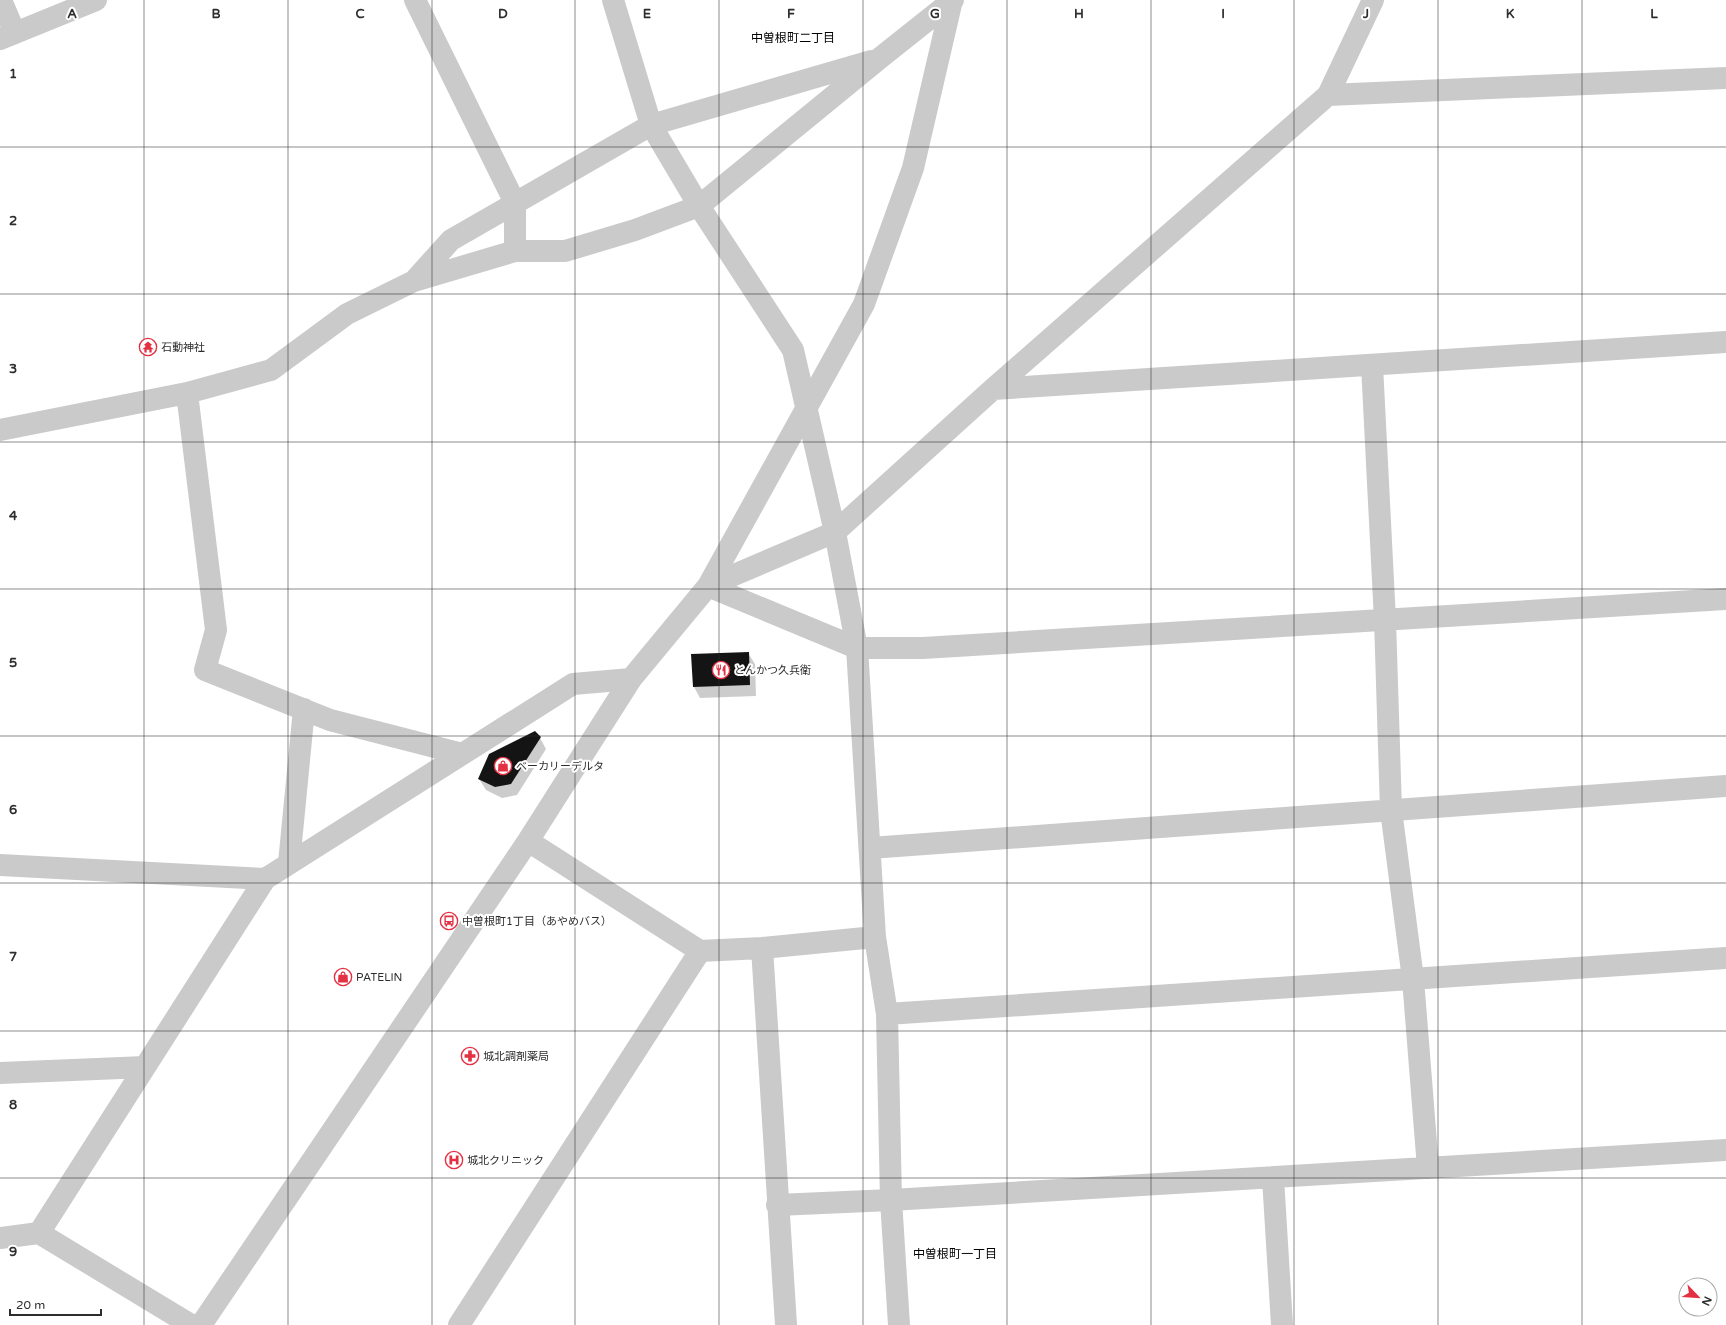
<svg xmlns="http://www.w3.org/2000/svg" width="1726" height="1325" viewBox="0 0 1726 1325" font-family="'Varela Round','Noto Sans JP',sans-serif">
	<rect width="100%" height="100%" fill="#fff"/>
	<!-- shadow -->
	<path fill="#0003" d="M748 653 755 664 756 696 700 698 694 687Z
		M540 738 546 749 517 795 502 798 486 790 479 779Z"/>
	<!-- building -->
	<path fill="#141414" d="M749 652 750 685 693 687 691 654Z
		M535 731 541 737 511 784 495 787 478 779 489 754Z"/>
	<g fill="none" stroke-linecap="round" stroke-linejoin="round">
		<!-- minor -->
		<path stroke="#cacaca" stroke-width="22" d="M1 0 15 33
			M415 0 515 203V251
			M613 0 651 125 699 206 793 350 835 532 857 648 875 937 887 1014 891 1200 899 1325
			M0 39 96 0
			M1328 95 1726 78
			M414 281 451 240 651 125 871 61
			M1372 365 1385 620 1391 810 1413 979 1428 1168
			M993 389 1726 342
			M187 393 216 630 205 670 330 720 462 754
			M0 430 187 393 271 370 347 314 414 281 515 251H565L635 230 699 206 880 58 953 0
			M708 586 857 648H923L1726 599
			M708 586 835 532 993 389 1328 95 1373 0
			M528 841 700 951 762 948 875 937
			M870 848 1726 786
			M289 863 304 709
			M0 865 265 879 573 684 631 679
			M762 948 786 1325
			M887 1014 1726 958
			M0 1073 145 1067
			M1273 1178 1282 1325
			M777 1205 891 1200 1726 1150
			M39 1233 265 879
			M0 1238 39 1233 191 1325
			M201 1325 528 841 631 679 708 586 864 304 913 168 952 0
			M459 1325 700 951"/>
	</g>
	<!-- grid -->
	<path fill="none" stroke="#2d2d2d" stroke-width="1" stroke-opacity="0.55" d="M144 0V1325M288 0V1325M432 0V1325M575 0V1325M719 0V1325M863 0V1325M1007 0V1325M1151 0V1325M1294 0V1325M1438 0V1325M1582 0V1325M0 147H1726M0 294H1726M0 442H1726M0 589H1726M0 736H1726M0 883H1726M0 1031H1726M0 1178H1726"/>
	<!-- icons -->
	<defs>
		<symbol id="temple-ring" viewBox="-11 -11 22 22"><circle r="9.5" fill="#fff" stroke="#e33043" stroke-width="1.5"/><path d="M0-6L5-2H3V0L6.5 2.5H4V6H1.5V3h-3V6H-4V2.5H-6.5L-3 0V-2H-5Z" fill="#e33043"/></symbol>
		<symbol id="restaurant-ring" viewBox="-11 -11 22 22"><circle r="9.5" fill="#fff" stroke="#e33043" stroke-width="1.5"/><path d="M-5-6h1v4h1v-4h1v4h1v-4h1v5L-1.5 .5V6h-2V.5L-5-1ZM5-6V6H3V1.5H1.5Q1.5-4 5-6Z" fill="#e33043"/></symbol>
		<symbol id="shop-ring" viewBox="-11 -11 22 22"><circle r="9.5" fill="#fff" stroke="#e33043" stroke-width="1.5"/><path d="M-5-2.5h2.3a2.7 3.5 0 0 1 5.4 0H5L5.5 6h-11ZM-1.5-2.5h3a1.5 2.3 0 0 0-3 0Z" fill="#e33043"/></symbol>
		<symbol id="bus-ring" viewBox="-11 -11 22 22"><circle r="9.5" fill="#fff" stroke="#e33043" stroke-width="1.5"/><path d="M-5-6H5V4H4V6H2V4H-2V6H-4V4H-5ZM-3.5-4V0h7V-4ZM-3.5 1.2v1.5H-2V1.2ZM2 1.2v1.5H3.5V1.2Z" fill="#e33043"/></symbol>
		<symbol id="pharmacy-ring" viewBox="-11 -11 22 22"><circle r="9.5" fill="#fff" stroke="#e33043" stroke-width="1.5"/><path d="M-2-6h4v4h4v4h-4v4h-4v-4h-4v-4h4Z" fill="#e33043"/></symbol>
		<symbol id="hospital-ring" viewBox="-11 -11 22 22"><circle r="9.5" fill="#fff" stroke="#e33043" stroke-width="1.5"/><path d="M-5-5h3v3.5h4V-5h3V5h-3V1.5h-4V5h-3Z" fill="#e33043"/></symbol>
	</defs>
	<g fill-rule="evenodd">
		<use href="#temple-ring" x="138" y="337" width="20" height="20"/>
		<use href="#restaurant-ring" x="711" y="660" width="20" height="20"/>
		<use href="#shop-ring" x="493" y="756" width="20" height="20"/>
		<use href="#bus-ring" x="439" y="911" width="20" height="20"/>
		<use href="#shop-ring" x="333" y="967" width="20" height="20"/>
		<use href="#pharmacy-ring" x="460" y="1046" width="20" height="20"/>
		<use href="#hospital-ring" x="444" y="1150" width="20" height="20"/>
	</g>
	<g text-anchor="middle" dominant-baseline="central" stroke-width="4" stroke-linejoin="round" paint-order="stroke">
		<!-- poi labels -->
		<g font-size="11" fill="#2d2d2d" stroke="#fff" text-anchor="start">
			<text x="161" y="347">石動神社</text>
			<text x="734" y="670">とんかつ久兵衛</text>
			<text x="516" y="766">ベーカリーデルタ</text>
			<text x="462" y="921">中曽根町1丁目（あやめバス）</text>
			<text x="356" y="977">PATELIN</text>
			<text x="483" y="1056">城北調剤薬局</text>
			<text x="467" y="1160">城北クリニック</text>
		</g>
		<!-- neighbourhood labels -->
		<g font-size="12" fill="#000" stroke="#fff">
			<text x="793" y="38">中曽根町二丁目</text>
			<text x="955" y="1254">中曽根町一丁目</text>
		</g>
	</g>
	<g font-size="13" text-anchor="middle" font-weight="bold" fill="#2d2d2d" stroke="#fff" stroke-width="4" stroke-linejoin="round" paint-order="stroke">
		<text x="72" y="18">A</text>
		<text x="216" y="18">B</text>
		<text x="360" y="18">C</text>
		<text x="503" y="18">D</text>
		<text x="647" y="18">E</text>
		<text x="791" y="18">F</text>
		<text x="935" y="18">G</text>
		<text x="1079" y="18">H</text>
		<text x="1223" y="18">I</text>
		<text x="1366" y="18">J</text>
		<text x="1510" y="18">K</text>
		<text x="1654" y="18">L</text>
		<text x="13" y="78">1</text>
		<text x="13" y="225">2</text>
		<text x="13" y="373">3</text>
		<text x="13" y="520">4</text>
		<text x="13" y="667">5</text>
		<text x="13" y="814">6</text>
		<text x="13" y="961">7</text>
		<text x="13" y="1109">8</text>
		<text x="13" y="1256">9</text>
	</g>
	<!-- north arrow -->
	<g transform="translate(1698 1297) rotate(115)"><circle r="19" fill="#ffffff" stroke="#ababab"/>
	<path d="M0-3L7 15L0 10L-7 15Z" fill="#e33043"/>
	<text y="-6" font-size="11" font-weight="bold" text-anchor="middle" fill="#2d2d2d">N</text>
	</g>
	<!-- scale -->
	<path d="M10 1309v6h91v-6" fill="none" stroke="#2d2d2d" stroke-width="2"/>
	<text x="16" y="1309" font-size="12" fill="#2d2d2d" stroke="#ffffff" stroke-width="3" paint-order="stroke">20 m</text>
</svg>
